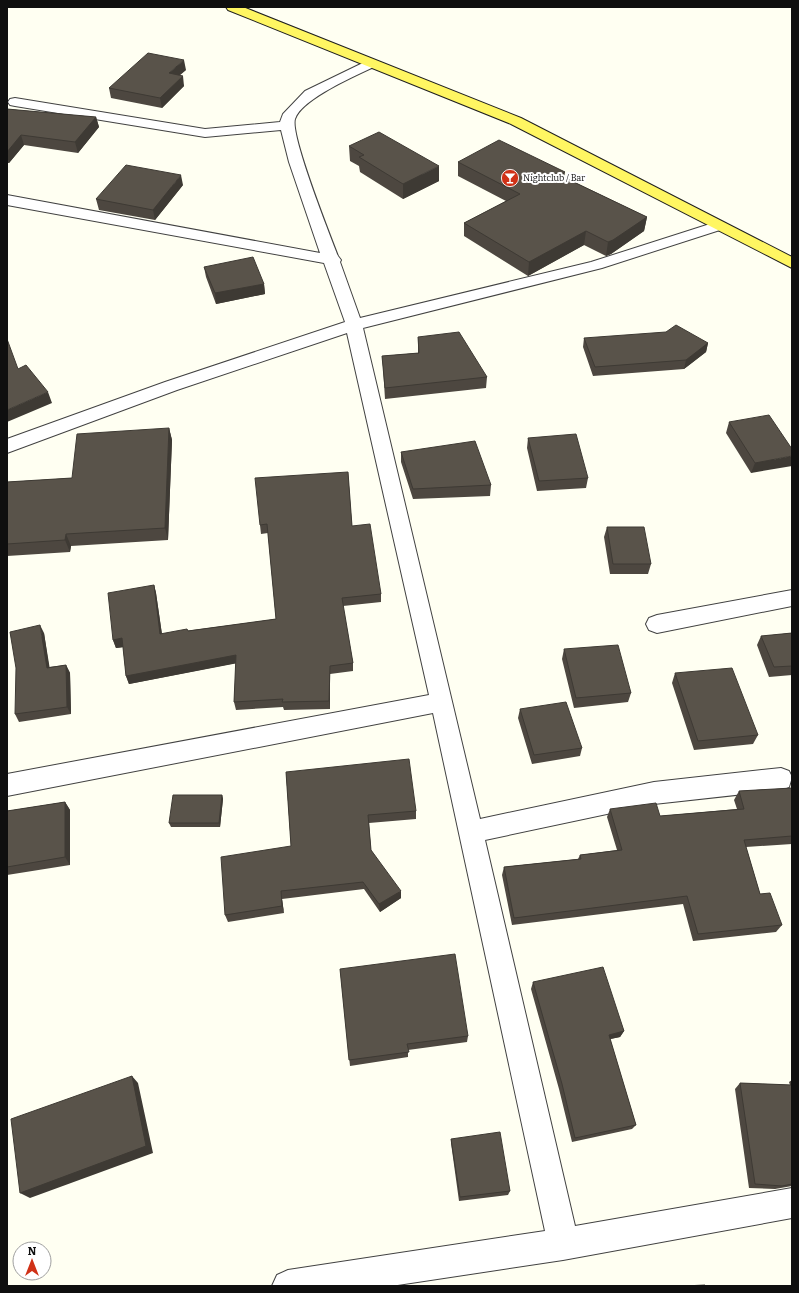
<svg xmlns="http://www.w3.org/2000/svg" width="799" height="1293" viewBox="0 0 799 1293" font-family="Bitter,serif">
	<rect width="100%" height="100%" fill="#fffff2"/>
	<g fill="none" stroke-linecap="round" stroke-linejoin="round">
		<defs>
			<path id="minor" d="M371 59 378 63 376 66C357 75 301 99 295 119 290 135 330 235 338 256L341 260 340 262 360 318 591 262 713 223H723L726 226 723 229 602 268 363 328 480 819 654 782 781 768 789 771 792 777 789 787 781 790 654 804 485 840 575 1226 792 1188V1218L563 1260 391 1286H272L277 1275 288 1270 545 1231 433 713 7 796V774L429 695 347 333 177 390 7 453V439L165 382 345 322 324 263 7 205V195L320 253 289 162 281 130 205 137 15 106 10 105 8 102 10 99 15 98 205 129 280 122 283 114 305 91Z
				M792 590V606L657 633 649 630 646 624 649 618 657 615Z"/>
			<path id="major" d="M226 7H243L521 118 792 257V268L511 124 228 10Z"/>
		</defs>
		<!-- minor casing -->
		<use href="#minor" stroke="#424242" stroke-width="2"/>
		<!-- major casing -->
		<use href="#major" stroke="#202020" stroke-width="2"/>
		<!-- minor -->
		<use href="#minor" fill="#fff" fill-rule="evenodd"/>
		<!-- major -->
		<use href="#major" fill="#fff662" fill-rule="evenodd"/>
	</g>
	<!-- wall -->
	<path fill="#4d4740" d="M186 70 179 75 184 86 162 108 111 98 109 88Z
		M7 109 96 117 99 127 78 153 24 145 9 163H7Z
		M349 146 439 181 403 199 360 172 359 166 350 161Z
		M458 162 564 177 647 217 644 231 611 254 606 256 584 245 528 276 464 236V223L506 201 458 176Z
		M183 185 155 220 99 210 96 199Z
		M204 267 264 284 265 294 216 304 206 277Z
		M418 337 487 377 486 388 385 399 383 367 382 356 418 353Z
		M584 338 708 343 706 352 684 369 593 376 583 347Z
		M729 422 792 449 751 473 726 433Z
		M169 428 172 440 168 540 71 546 70 552 7 556V482L72 478Z
		M528 438 588 478 586 488 537 491 527 448Z
		M401 452 491 485 490 496 413 499 401 462Z
		M348 472 352 526 381 594V602L343 606 353 663V671L330 674V709L284 710 283 707 236 710 234 702 236 663 129 684 126 676 123 647 116 648 113 640 154 585 156 593 162 634 276 619 268 533 261 534 260 525Z
		M607 527 651 564 648 574H610L604 537Z
		M44 633 49 667 66 665 70 673 71 714 19 722 15 714Z
		M792 633V675L769 677 757 645 761 636Z
		M564 649 631 693 628 702 574 708 562 659Z
		M675 673 758 735 753 744 694 750 672 683Z
		M520 709 582 748 580 756 532 764 518 718Z
		M286 772 416 811V819L369 823 371 850 401 898 380 912 364 889 282 899 284 913 228 922 225 915 291 846Z
		M792 788V844L746 847 760 894 782 925 776 932 693 941 683 904 512 925 502 875 504 867 578 859 580 855 617 850 607 817 610 809 660 816 737 809 734 800 739 791Z
		M222 795 223 799 220 827H171L169 823Z
		M65 802 70 810V865L7 875V811Z
		M340 969 468 1036 467 1042 408 1050V1057L350 1066Z
		M533 982 624 1031 620 1037 610 1039 636 1125 632 1129 572 1142 559 1089 531 989Z
		M792 1080V1186L775 1189 749 1188 735 1089 740 1083 790 1085 789 1082Z
		M451 1139 510 1191 508 1195 459 1201 451 1143Z"/>
	<!-- shaded-wall -->
	<path fill="#3e3a34" d="M184 60 186 70 171 83 169 73Z
		M183 76 184 86 162 108 160 98Z
		M96 117 99 127 78 153 75 142Z
		M21 135 24 145 9 163 7 156V152Z
		M439 166V181L403 199V184Z
		M565 172 563 185 559 175Z
		M181 175 183 185 155 220 153 210Z
		M647 217 644 231 611 254 606 256 608 242Z
		M586 231 584 245 528 276 529 262Z
		M264 284 265 294 216 304 215 293Z
		M708 343 706 352 684 369 686 360Z
		M48 392 52 403 7 422V410Z
		M169 428 172 440 168 540 165 528Z
		M792 456V466L751 473 755 463Z
		M66 534 71 546 70 552 65 540Z
		M154 585 156 593 163 642 160 634Z
		M40 625 44 633 51 676 47 668Z
		M122 638 125 647 116 648 113 640Z
		M236 655 238 663 129 684 126 676Z
		M66 665 70 673 71 714 67 707Z
		M330 666V709L329 701Z
		M222 795 223 799 220 827 219 823Z
		M65 802 70 810V865L65 857Z
		M281 891 282 899 284 913 282 906Z
		M401 891V898L380 912 379 904Z
		M624 1031 620 1037 606 1040 609 1035Z
		M132 1076 138 1083 153 1153 30 1198 20 1193Z"/>
	<!-- building -->
	<path fill="#59534a" stroke="#3e3a34" d="M148 53 184 60 169 73 183 76 160 98 109 88Z
		M7 109 96 117 75 142 21 135 7 152Z
		M379 132 439 166 403 184 359 157 364 155 349 146Z
		M499 140 565 172 559 175 647 217 613 240 608 242 586 231 529 262 464 223 520 194 458 162Z
		M126 165 181 175 153 210 96 199Z
		M253 257 264 284 215 293 204 267Z
		M676 325 708 343 686 360 595 367 584 338 666 332Z
		M459 332 487 377 385 388 382 356 419 353 418 337Z
		M7 339 18 369 26 365 48 392 7 410Z
		M769 415 792 449V456L755 463 729 422Z
		M169 428 165 528 66 534 65 540 7 544V482L72 478 77 434Z
		M576 434 588 478 539 481 528 438Z
		M475 441 491 485 413 489 401 452Z
		M348 472 352 526 370 524 381 594 342 598 353 663 330 666 329 701 282 702 283 699 234 702 236 655 126 676 122 638 113 640 108 593 154 585 160 634 187 629 188 631 276 619 267 524 260 525 255 478Z
		M607 527H644L651 564H613Z
		M40 625 47 668 66 665 67 707 15 714 16 668 10 632Z
		M792 633V666L774 667 761 636Z
		M618 645 631 693 576 698 564 649Z
		M732 668 758 735 698 741 675 673Z
		M566 702 582 748 534 755 520 709Z
		M409 759 416 811 368 815 371 850 401 891 379 904 363 882 281 891 282 906 225 915 221 857 291 846 286 772Z
		M792 788V836L744 840 760 894 770 893 782 925 698 934 687 896 514 918 504 867 581 859 580 855 622 850 610 809 656 803 660 816 744 809 739 791Z
		M173 795H222L219 823H169Z
		M65 802V857L7 867V811Z
		M455 954 468 1036 407 1044 409 1052 349 1060 340 969Z
		M603 967 624 1031 609 1035 636 1125 575 1138 562 1084 533 982Z
		M132 1076 146 1146 20 1193 11 1119Z
		M740 1083 792 1085V1184L782 1186 755 1184Z
		M500 1132 510 1191 460 1197 451 1139Z
		M705 1285V1286H684Z"/>
	<!-- icons -->
	<defs>
		<symbol id="bar-disc" viewBox="-11 -11 22 22"><circle r="9.5" fill="#d03117" stroke="#fff"/><path d="M-6-5H6L.8 .8V4.5H3.5V6h-7V4.5H-.8V.8Z" fill="#fff"/></symbol>
	</defs>
	<g fill-rule="evenodd">
		<use href="#bar-disc" x="500" y="168" width="20" height="20"/>
	</g>
	<g text-anchor="middle" dominant-baseline="central" stroke-width="4" stroke-linejoin="round" paint-order="stroke">
		<!-- far-poi labels -->
		<g font-size="9" fill="#0f0f0f" stroke="#fff" text-anchor="start">
			<text x="523" y="178">Nightclub / Bar</text>
		</g>
	</g>
	<!-- border -->
	<rect width="799" height="1293" fill="none" stroke="#0f0f0f" stroke-width="16"/>
	<!-- north arrow -->
	<g transform="translate(32 1261)"><circle r="19" fill="#ffffff" stroke="#9f9f9f"/>
	<path d="M0-3L7 15L0 10L-7 15Z" fill="#d03117"/>
	<text y="-6" font-size="11" font-weight="bold" text-anchor="middle" fill="#0f0f0f">N</text>
	</g>
</svg>
